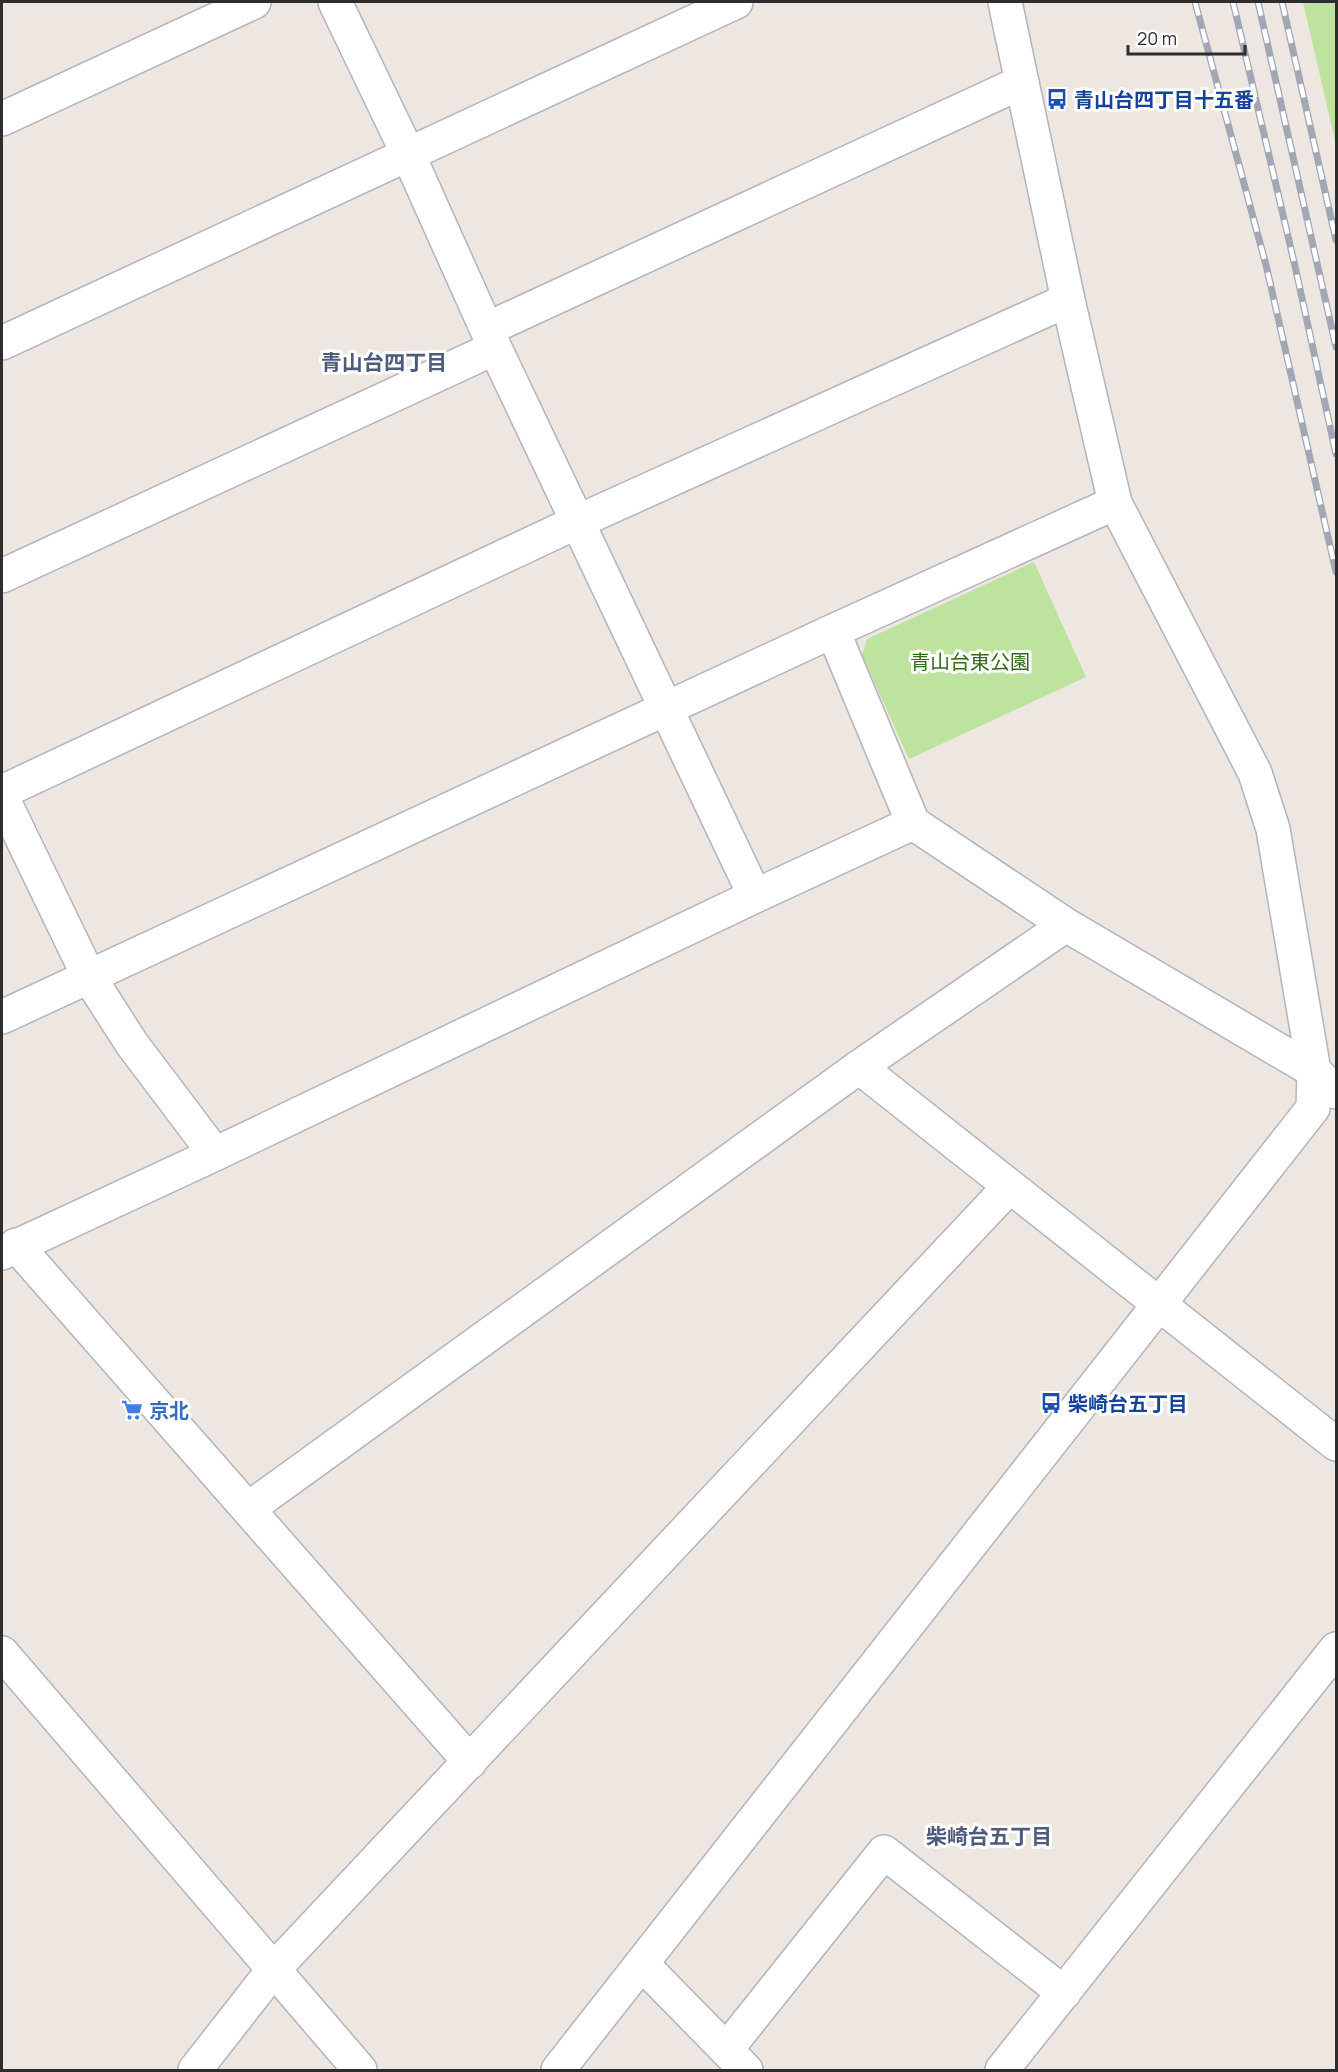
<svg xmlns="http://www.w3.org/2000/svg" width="1338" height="2072" viewBox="0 0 1338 2072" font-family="Manrope,'Noto Sans JP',sans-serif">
	<rect width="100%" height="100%" fill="#eee6e0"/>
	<!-- green -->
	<path fill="#bde39e" d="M1303 2H1336V145Z
		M1034 562 1086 677 909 759 862 655 867 639Z"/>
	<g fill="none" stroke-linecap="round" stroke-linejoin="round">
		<defs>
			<path id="minor" d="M335 2 408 154 495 348 755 896
				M2 119 254 2
				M487 329 1022 82
				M2 343 736 2
				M2 576 495 348
				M833 631 913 823
				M2 792 577 522 1068 300
				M2 797 89 977 132 1044 215 1154
				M2 1017 833 631 1115 503
				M859 1067 1336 1444
				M16 1245 470 1762
				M2 1253 215 1154 755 896 913 823 1066 925 1314 1071 1336 1092
				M248 1509 859 1067 1066 925
				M642 1964 746 2070
				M726 2050 884 1852 1064 1993
				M195 2070 274 1969 1009 1187
				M1002 2070 1336 1649"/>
			<path id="tertiary" d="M2 1653 360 2070
				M558 2070 1313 1108 1314 1071 1273 829 1255 773 1115 503 1068 300 1005 2"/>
		</defs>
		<!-- minor casing -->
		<use href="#minor" stroke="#b0b4bd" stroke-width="36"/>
		<!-- tertiary casing -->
		<use href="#tertiary" stroke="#b0b4bd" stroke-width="36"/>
		<!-- minor -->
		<use href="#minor" stroke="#fff" stroke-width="33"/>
		<!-- tertiary -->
		<use href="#tertiary" stroke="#fff" stroke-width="33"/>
		<defs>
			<path id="rail" d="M1195 2 1266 265 1336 572
				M1233 2 1295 266 1336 454
				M1258 2 1336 347
				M1282 2 1336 240"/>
		</defs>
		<!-- rail casing -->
		<use href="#rail" stroke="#a2a7b6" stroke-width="7"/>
		<!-- rail -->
		<use href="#rail" stroke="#fff" stroke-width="4.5" stroke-dasharray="14" stroke-linecap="butt"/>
	</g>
	<!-- icons -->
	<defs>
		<symbol id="bus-bare" viewBox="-9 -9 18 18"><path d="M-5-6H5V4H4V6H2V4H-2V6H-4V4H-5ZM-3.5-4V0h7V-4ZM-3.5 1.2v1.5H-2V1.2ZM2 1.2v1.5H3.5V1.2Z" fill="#1a4fb4" stroke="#fff" stroke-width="2.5" paint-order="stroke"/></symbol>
		<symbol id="supermarket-bare" viewBox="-9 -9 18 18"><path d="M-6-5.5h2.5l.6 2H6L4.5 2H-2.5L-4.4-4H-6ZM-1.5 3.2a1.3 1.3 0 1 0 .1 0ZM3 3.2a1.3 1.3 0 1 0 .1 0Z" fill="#3f7fe0" stroke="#fff" stroke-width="2.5" paint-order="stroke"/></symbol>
	</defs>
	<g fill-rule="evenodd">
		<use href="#bus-bare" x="1042" y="84" width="30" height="30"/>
		<use href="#bus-bare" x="1036" y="1388" width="30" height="30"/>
		<use href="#supermarket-bare" x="117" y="1395" width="30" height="30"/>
	</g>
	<g text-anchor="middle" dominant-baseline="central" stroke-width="6" stroke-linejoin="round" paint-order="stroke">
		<!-- transit labels -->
		<g font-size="20" font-weight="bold" fill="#164399" stroke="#fff" text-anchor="start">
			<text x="1074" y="99">青山台四丁目十五番</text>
			<text x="1068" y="1403">柴崎台五丁目</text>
		</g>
		<!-- park labels -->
		<g font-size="20" fill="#356a1d" stroke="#fff">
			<text x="970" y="661">青山台東公園</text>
		</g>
		<!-- shop labels -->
		<g font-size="20" font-weight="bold" fill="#366cbe" stroke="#fff" text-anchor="start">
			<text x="149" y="1410">京北</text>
		</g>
		<!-- neighbourhood labels -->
		<g font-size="21" font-weight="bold" fill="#4d5b7d" stroke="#fff">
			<text x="384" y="362">青山台四丁目</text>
			<text x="989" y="1836">柴崎台五丁目</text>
		</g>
	</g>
	<!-- border -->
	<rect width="1338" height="2072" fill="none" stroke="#2d2d2d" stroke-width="6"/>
	<!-- scale -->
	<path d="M1128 45v9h117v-9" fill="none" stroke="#2d2d2d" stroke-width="3"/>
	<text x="1137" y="45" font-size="18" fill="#2d2d2d" stroke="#ffffff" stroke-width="4.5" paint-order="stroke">20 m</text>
</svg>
